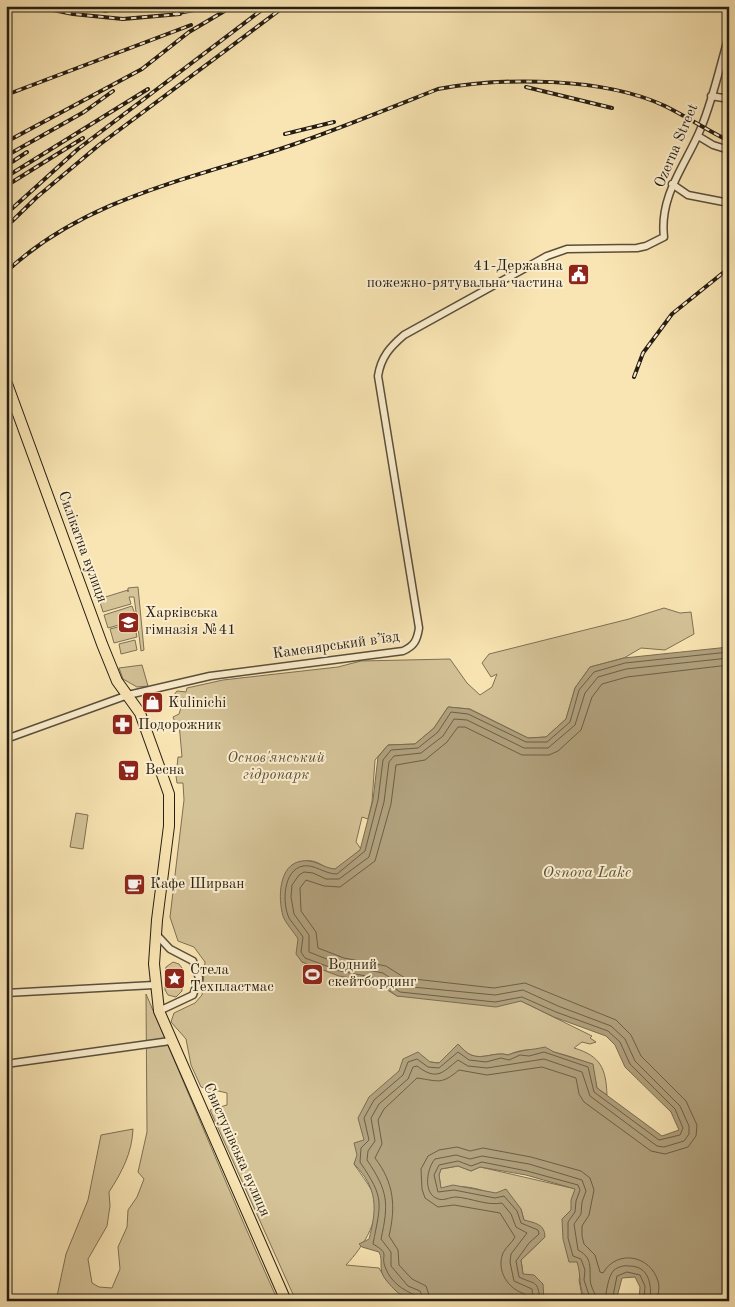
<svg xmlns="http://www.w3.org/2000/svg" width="735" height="1307" viewBox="0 0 735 1307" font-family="'Old Standard TT',serif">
	<rect width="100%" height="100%" fill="#f9e5b3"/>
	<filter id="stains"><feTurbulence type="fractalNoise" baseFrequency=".004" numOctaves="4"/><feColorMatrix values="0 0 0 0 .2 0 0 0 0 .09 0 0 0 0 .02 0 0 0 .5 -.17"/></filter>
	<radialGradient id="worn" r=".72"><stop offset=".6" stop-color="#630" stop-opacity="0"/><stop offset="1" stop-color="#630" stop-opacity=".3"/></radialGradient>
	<!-- green -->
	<path fill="#d5c398" stroke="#7d7056" d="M138 587 144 650 141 651 137 620 108 628 104 615 132 606 137 619 134 597H129L131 604 103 612 99 599 128 590V592V588Z
		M664 608 680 613 691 612 694 634 665 650 641 648 624 658 590 667 575 688 566 719 546 737 528 738 470 709 448 707 434 728 415 744 388 745 375 760 372 802 368 819 362 817 356 842 361 849C354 855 344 866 336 869 323 873 319 851 291 866L302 962 376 983 397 996 521 1001 592 1036 590 1038 596 1042 590 1044 582 1042 574 1048C601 1056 606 1069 607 1095L597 1088 592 1064C565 1055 535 1042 508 1055 496 1051 483 1060 471 1055 466 1053 461 1047 458 1044L439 1063 430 1062 364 1141 354 1164C360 1173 367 1182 372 1191 384 1216 363 1247 346 1265L379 1268C392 1290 401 1296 426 1301H296L210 1110 227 1105V1093L201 1087 191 1065 186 1039 171 1022 174 1013 195 1003 202 995 205 962 194 947 178 941 170 917 184 800 183 783H177L176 776 178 757H182L179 723 175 722 173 717 179 714 184 698 174 703V695L177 691 186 692 187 688 223 680 338 667 361 661 450 659 467 683 480 695 492 687 497 674 491 677 482 663 489 654 629 619Z
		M134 623 137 637 114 643 110 629Z
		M135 640 137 650 121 654 119 644Z
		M142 665 148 686 137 687 123 679 119 668Z
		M76 813 88 815 83 849 70 847Z
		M173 962 179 964 182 968V991L176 997 168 995 165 990 166 967Z
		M146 994C190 1096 232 1199 278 1301H56L66 1254 88 1200 101 1135 133 1129C132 1153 122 1172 109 1192L110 1206 107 1226 88 1259 92 1283 99 1287 112 1288 120 1269 118 1247 127 1227 128 1210 137 1197 144 1179 138 1172 147 1132Z
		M458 1166 471 1171 480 1167 576 1189C566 1210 574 1239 577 1262L582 1268 579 1280 583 1301H549L551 1295 548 1301H544L523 1274 521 1260 545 1237 524 1220 521 1209C497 1194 469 1181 441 1189L439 1175 441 1169Z"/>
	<!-- water -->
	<path fill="#b1a17d" stroke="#796c53" d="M729 647V1301H639L640 1287 635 1277 622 1278 616 1301H587C577 1288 582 1276 577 1262H569L563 1239 562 1219 571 1210V1200L575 1189 526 1175 480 1167 471 1171 458 1166 441 1169 439 1175 441 1188 453 1185 496 1193 506 1189 521 1209 524 1220C535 1223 545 1224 545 1237L521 1260 523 1274 534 1275 543 1284 544 1301C521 1301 417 1305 403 1296 397 1293 390 1285 386 1280 377 1269 384 1261 379 1252L362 1247 359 1244 369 1239C377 1209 378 1188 354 1164L357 1155 354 1143 364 1140 358 1118 369 1097 399 1071 403 1059 418 1052 430 1062 439 1063 458 1044C461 1047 466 1053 471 1055 483 1060 496 1051 508 1055 520 1050 532 1050 545 1047L554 1052 593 1064 597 1088 662 1136 679 1130 671 1112 625 1067 615 1045 606 1036 554 1017 521 1001 496 1007 397 996 379 983 339 976 302 962 296 954 298 939C294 932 286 924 283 916 278 899 278 864 302 861 315 859 323 868 335 869L360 850 373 800 378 757 388 745 415 744 434 728 448 707 469 709 528 738 546 737 566 719 575 688 590 667 624 658Z"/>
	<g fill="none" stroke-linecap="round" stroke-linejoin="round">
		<!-- shore -->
		<path stroke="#6b5f48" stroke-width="1" d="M417 1301 415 1295C403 1290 391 1282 386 1269 379 1254 392 1255 373 1244 381 1202 385 1199 360 1162L361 1148 369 1140 364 1118 374 1100 403 1075 408 1062 417 1059 428 1067 439 1068 458 1052 469 1060 486 1062 501 1058 509 1060 520 1055 529 1056 544 1052 588 1067 594 1092 659 1140 680 1135 683 1128 675 1109 630 1064 620 1042 608 1031 556 1012 522 997 495 1002 400 992 381 979 340 971 305 958 301 952 303 937C299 931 293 924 289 918 282 903 283 870 303 866 315 864 324 874 337 874L365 851 378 800 383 760 391 750 418 748 438 732 451 712 468 714 526 742H547L570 722 579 690 594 672 625 663 729 652
			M424 1301 420 1291 408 1286 391 1266V1252L381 1239C389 1203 388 1191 367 1160L368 1151 375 1141 371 1118 379 1104 408 1079 413 1067 417 1066C437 1081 442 1073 458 1060L468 1066 487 1068 544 1059 582 1072 590 1096 657 1146 664 1147 684 1141 689 1134V1126L680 1106 635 1061 625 1039 611 1026 558 1006 523 990 495 995 402 986 383 973 342 965 309 952V935L294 914 291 897 292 885 299 875 304 872 313 873 326 879H339L369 857 384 802 389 762 394 756 421 753 443 736 454 719 467 720 524 748H548L575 725 585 693 598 677 626 669 729 658
			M431 1301 426 1286 412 1279 399 1265 398 1250 389 1236C396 1206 394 1183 375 1158L382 1144 378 1120 384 1109 417 1078C439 1081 441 1085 459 1070L487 1075 542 1067 576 1078 579 1094 584 1102 651 1151 665 1154 688 1147 696 1136 697 1125 686 1101 641 1056 631 1035 616 1020 525 983 494 988 405 978 386 966 344 958 318 948 316 932 301 911 300 888 306 880 324 886 340 887 375 861 391 804 396 765 425 760 447 742 458 727H465L522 755H549L558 751 581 730 592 697 602 684 627 677 729 665
			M526 1301 525 1294C508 1289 496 1271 503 1253 506 1247 512 1243 515 1237L500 1213 454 1205 438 1207 425 1198 422 1189 421 1169 428 1156 439 1150 457 1147 470 1151 483 1148 531 1157 581 1171 590 1178 594 1190 589 1215 582 1226V1236L584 1244 595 1255 600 1272 603 1273C617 1249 650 1255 658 1281 660 1287 658 1294 657 1301
			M533 1301 532 1289 514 1281 510 1262 511 1254 527 1233 516 1227 511 1214 502 1203C487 1206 471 1198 456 1197 449 1197 443 1202 436 1198 423 1192 427 1168 435 1159L456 1155 470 1159 482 1156 529 1164 582 1180 586 1191 582 1202 581 1214 574 1224 578 1250C595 1259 588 1271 591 1285 593 1291 596 1295 597 1301
			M540 1301C538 1279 535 1285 519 1277L516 1261 529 1243 539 1234 538 1230 521 1223 517 1211 504 1196 495 1198 454 1190 438 1192 434 1175 439 1165 458 1161 471 1166 482 1162 527 1171 578 1185 580 1190 576 1201 575 1212 568 1222V1238L573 1256 581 1259 585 1270 584 1280 591 1301
			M605 1301C606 1293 608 1276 614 1270 618 1267 624 1265 629 1266 649 1266 652 1284 650 1301
			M612 1301 617 1276 627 1272 640 1275 645 1286 644 1301"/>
		<defs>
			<path id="minor" d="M711 96 729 99
				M698 136 713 145 729 150
				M672 184 688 195 729 203
				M6 739 128 695 210 676 403 651C414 646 417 641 419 628L378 376C381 357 390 347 404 335L547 256 567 249 637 248 646 246 664 237C659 195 686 165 701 128 713 99 720 66 729 35
				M156 934 170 949 193 961 199 978 193 995 159 1011
				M6 993 154 985
				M6 1064 170 1041"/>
			<path id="primary" d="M6 381 102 644 117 681 140 713 169 794V826L157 920 154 964 159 1011 286 1301"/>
		</defs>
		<!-- minor casing -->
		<use href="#minor" stroke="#5a4f3c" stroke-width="9"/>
		<!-- primary casing -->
		<use href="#primary" stroke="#251d14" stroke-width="12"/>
		<!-- minor -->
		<use href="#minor" stroke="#fbeece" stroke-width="6"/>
		<!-- primary -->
		<use href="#primary" stroke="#f9e5b3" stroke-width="10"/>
		<defs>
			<path id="rail" d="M33 6 73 14 123 19 180 14
				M86 6 106 11
				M173 14 215 6
				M526 87 612 108
				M6 95 191 25
				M285 134 334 122
				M6 142 142 69 189 32 233 6
				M6 156 84 112 113 91
				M6 166 27 152
				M6 177 148 89
				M6 186 83 138
				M6 214 78 149 267 6
				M6 227 37 197 99 145 285 6
				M6 272C86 197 193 179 292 145 341 128 390 108 438 89 504 77 603 77 665 106 687 117 707 130 729 141
				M634 377 643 353 672 314 729 268"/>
		</defs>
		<!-- rail casing -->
		<use href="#rail" stroke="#251d14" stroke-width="4"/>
		<!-- rail -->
		<use href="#rail" stroke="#fbeece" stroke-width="2" stroke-dasharray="5.5" stroke-linecap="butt"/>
	</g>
	<!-- icons -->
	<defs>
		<symbol id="civic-square" viewBox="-11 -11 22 22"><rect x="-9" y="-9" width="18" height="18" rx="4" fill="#8f2418" stroke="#fbeece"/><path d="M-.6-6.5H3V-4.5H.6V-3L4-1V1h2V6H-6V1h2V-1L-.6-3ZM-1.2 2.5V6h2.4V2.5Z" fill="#fff"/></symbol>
		<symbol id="school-square" viewBox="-11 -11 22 22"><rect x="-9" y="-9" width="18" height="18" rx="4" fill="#8f2418" stroke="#fbeece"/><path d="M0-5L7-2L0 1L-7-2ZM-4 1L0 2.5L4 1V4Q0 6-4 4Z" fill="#fff"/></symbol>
		<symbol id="shop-square" viewBox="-11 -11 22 22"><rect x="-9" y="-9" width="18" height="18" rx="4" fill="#8f2418" stroke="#fbeece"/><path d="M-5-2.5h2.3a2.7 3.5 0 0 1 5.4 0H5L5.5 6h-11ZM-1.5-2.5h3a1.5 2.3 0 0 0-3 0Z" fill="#fff"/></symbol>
		<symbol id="pharmacy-square" viewBox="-11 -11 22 22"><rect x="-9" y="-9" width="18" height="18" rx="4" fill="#8f2418" stroke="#fbeece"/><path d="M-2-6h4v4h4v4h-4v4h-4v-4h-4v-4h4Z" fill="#fff"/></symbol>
		<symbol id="supermarket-square" viewBox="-11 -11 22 22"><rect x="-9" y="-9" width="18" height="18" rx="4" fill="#8f2418" stroke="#fbeece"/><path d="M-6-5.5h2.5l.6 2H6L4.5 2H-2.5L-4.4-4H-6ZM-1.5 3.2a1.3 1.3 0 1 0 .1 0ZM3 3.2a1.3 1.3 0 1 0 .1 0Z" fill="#fff"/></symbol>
		<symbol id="cafe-square" viewBox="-11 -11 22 22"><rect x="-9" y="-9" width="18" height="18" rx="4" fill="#8f2418" stroke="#fbeece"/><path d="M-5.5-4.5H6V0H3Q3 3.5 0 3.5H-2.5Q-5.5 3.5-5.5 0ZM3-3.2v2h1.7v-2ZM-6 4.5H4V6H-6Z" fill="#fff"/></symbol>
		<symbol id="stadium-square" viewBox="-11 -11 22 22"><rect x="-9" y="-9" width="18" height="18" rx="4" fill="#8f2418" stroke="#fbeece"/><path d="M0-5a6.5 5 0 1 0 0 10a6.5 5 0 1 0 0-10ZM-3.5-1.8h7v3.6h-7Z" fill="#fff"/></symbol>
		<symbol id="sight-square" viewBox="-11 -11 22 22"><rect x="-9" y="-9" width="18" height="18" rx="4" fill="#8f2418" stroke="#fbeece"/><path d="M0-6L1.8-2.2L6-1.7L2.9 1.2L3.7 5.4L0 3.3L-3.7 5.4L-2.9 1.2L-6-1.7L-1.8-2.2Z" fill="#fff"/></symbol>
	</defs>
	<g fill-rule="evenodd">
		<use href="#civic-square" x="566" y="262" width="25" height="25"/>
		<use href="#school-square" x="116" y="610" width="25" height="25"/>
		<use href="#shop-square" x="140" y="690" width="25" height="25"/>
		<use href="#pharmacy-square" x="110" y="712" width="25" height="25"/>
		<use href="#supermarket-square" x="116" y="758" width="25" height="25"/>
		<use href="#cafe-square" x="122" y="872" width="25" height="25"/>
		<use href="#stadium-square" x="300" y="962" width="25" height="25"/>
		<use href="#sight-square" x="162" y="966" width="25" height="25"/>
	</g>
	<g text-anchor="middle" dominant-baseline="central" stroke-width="4" stroke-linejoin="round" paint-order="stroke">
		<!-- street labels -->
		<g font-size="15" fill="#251d14" stroke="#fbeece">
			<text transform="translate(677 146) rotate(-67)">Ozerna Street</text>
			<text transform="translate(82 547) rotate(70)">Силікатна вулиця</text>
			<text transform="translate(336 646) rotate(-8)">Каменярський в’їзд</text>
			<text transform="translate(236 1150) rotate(66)">Свистунівська вулиця</text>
		</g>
		<!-- poi labels -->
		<g font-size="15" fill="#251d14" stroke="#fbeece" text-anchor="start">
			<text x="563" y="266" text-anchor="end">41-Державна<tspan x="563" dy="17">пожежно-рятувальна частина</tspan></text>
			<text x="145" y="613">Харківська<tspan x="145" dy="17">гімназія №41</tspan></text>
			<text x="168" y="703">Kulinichi</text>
			<text x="138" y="725">Подорожник</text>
			<text x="145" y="770">Весна</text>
			<text x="150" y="884">Кафе Ширван</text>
			<text x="328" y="965">Водний<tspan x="328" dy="17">скейтбординг</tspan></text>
			<text x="190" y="970">Стела<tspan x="190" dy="17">Техпластмас</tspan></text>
		</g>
		<!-- park labels -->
		<g font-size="15" font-style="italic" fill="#5a4f3c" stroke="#fbeece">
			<text x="276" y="758">Основ'янський<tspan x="276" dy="17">гідропарк</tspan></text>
		</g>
		<!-- water labels -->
		<g font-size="16" font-style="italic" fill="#5d523e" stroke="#fbeece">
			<text x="587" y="873">Osnova Lake</text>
		</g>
	</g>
	<!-- margin -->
	<rect width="735" height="1307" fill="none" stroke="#f9e5b3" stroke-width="25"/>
	<rect x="8" y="8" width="720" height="1292" fill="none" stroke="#251d14" stroke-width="2.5"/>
	<rect x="12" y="12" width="710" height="1282" fill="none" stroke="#251d14"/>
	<rect width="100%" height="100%" filter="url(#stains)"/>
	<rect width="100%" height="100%" fill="url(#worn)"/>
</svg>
